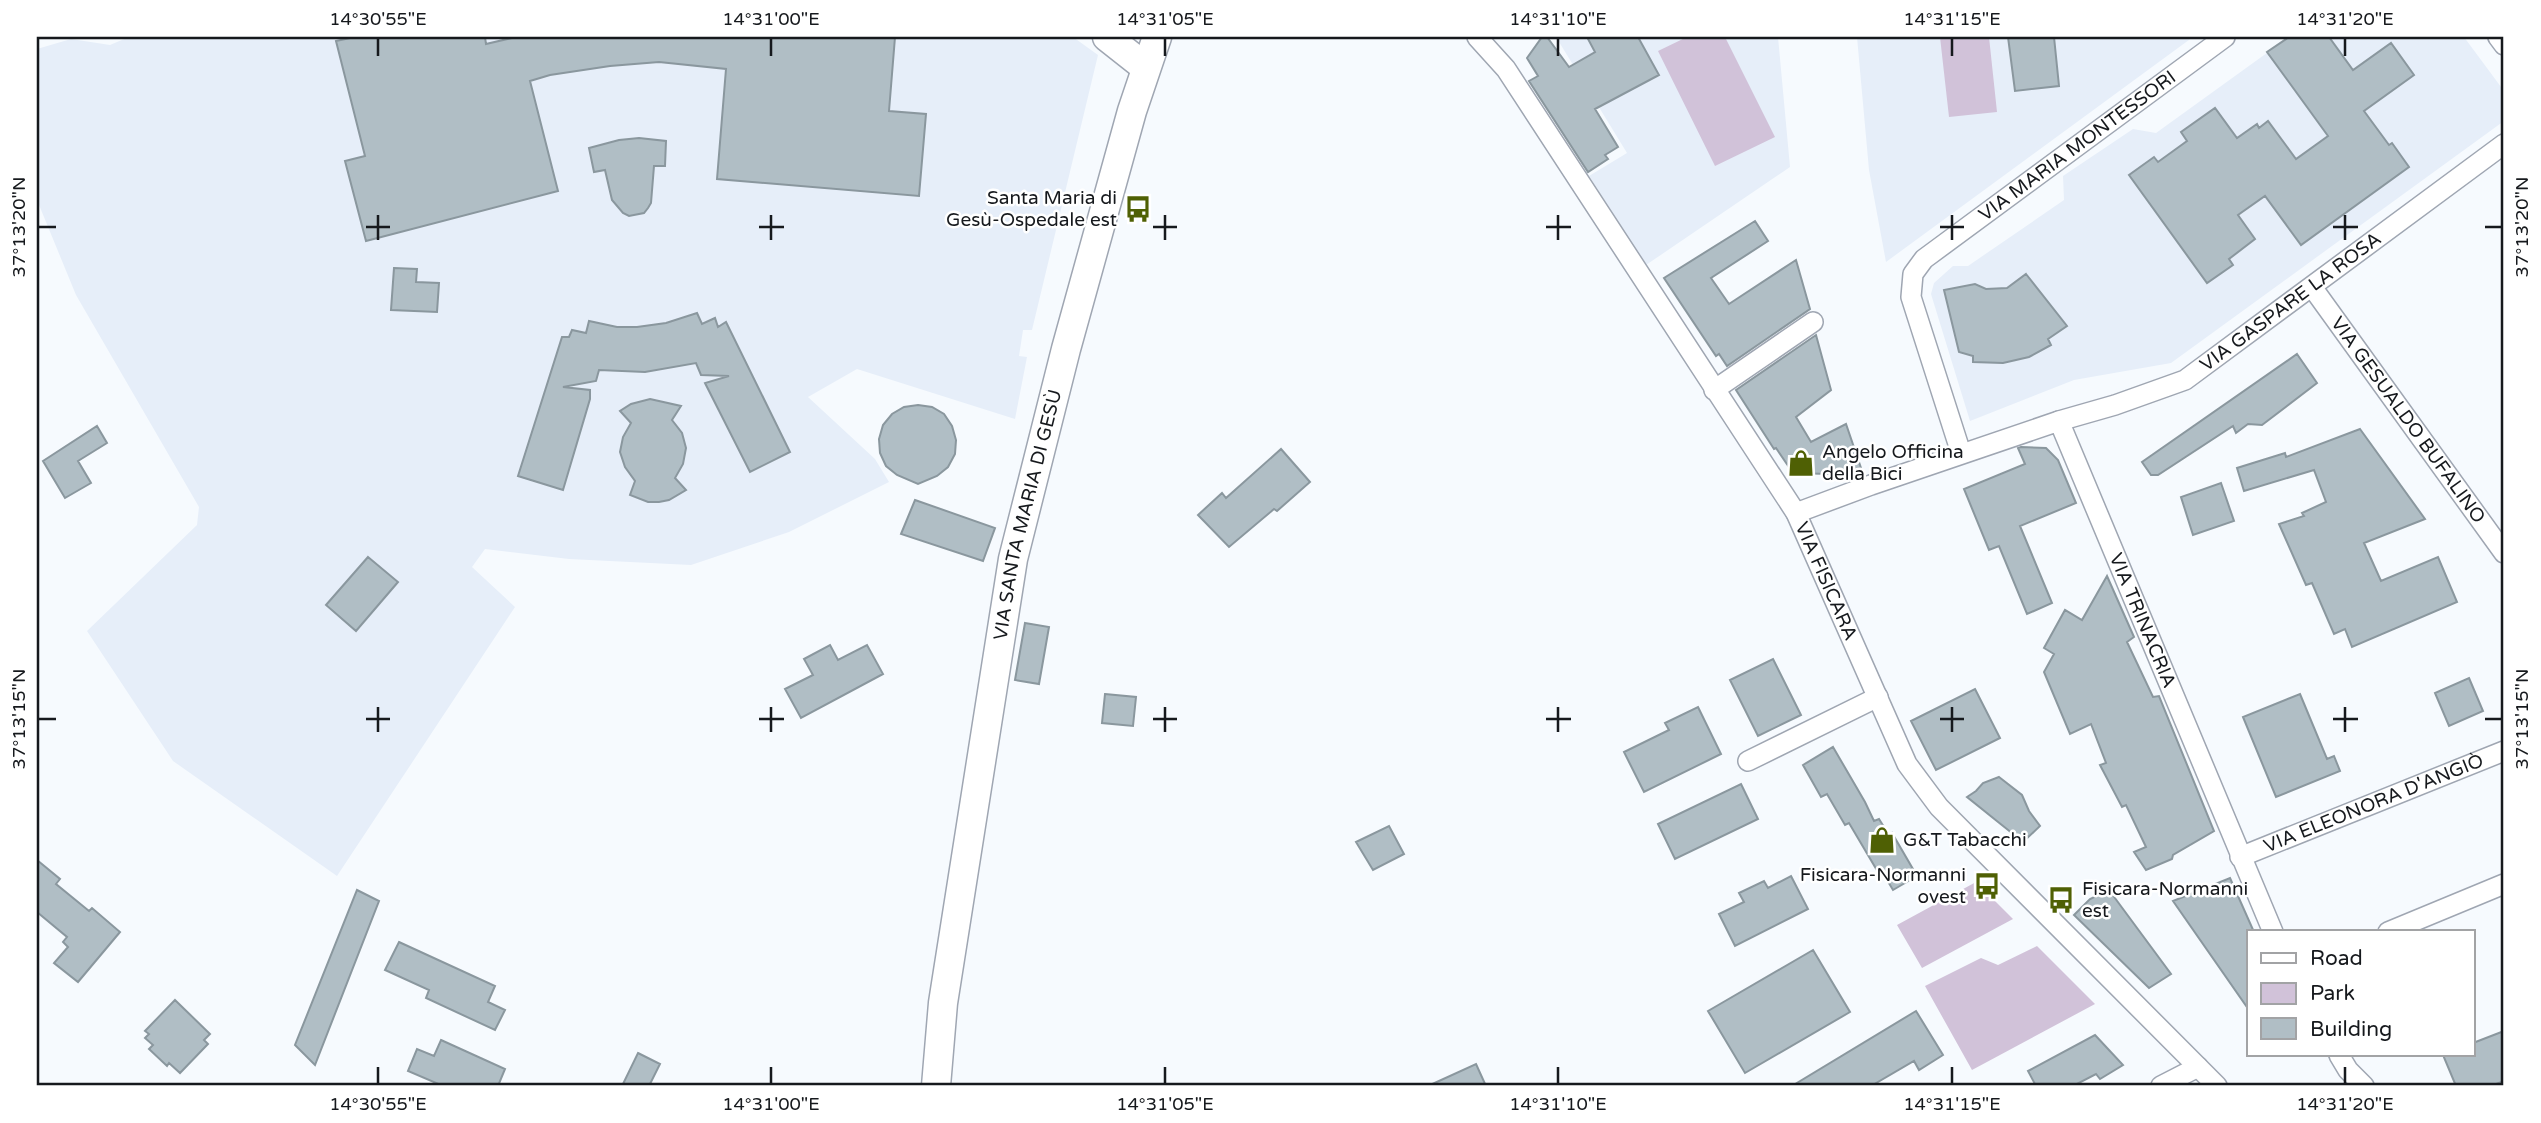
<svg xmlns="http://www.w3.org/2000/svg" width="2541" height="1123" viewBox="0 0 2541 1123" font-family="'Varela Round',sans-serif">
	<rect width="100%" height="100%" fill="#f6fafe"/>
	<!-- built -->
	<path fill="#e6eef9" d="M129 37H1073L1098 55 1032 330H1023L1019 356 1027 357 1015 419 857 369 808 397 875 459 889 482 789 532 691 565 569 559 485 549 472 567 515 607 337 876 173 761 87 631 197 525 199 507 76 295 37 200V49L71 39 110 45Z
		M1556 37H1778L1790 167 1646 265 1589 176 1627 153Z
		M1857 37H2193L1886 262 1869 170Z
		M2289 37H2464L2504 91V121L2171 363 2074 380 1970 421 1931 294 1934 283 1953 266H1968L2064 200 2063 176 2133 129 2156 133Z"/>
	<!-- green -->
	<path fill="#d1c2d9" d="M1687 37H1725L1775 137 1715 166 1658 51Z
		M1940 37H1989L1997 112 1949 117Z
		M1976 882 2013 919 1922 968 1897 925Z
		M2037 946 2095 1004 1972 1070 1925 986 1981 958 1998 965Z"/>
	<!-- building -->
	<path fill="#b0bec5" stroke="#8a979e" stroke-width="2" d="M355 37H485L486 44 516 37H895L889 111 926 114 919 196 717 179 726 69 659 62 610 66 550 75 530 81 558 191 366 241 345 161 365 156 336 41Z
		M1542 37H1547L1569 67 1595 52 1587 37H1638L1659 75 1595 109 1618 147 1605 155 1608 159 1588 172 1529 81 1538 76 1527 58Z
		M2008 37H2054L2059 86 2015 91Z
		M2289 37H2329L2353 70 2391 43 2414 75 2364 111 2389 145 2392 143 2409 167 2301 245 2265 196 2238 215 2255 239 2229 259 2233 265 2207 283 2129 175 2154 157 2158 162 2187 141 2181 132 2215 108 2237 138 2257 124 2259 128 2268 121 2296 159 2328 136 2267 52Z
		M639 138 666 141 665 166H654L651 203 648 208 644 213 629 216 623 213 612 200 605 170 594 172 589 148 619 140Z
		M1755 221 1768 241 1711 278 1729 304 1796 260 1810 309 1727 366 1719 354 1716 356 1664 278Z
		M394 268 417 269 416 282 439 283 437 312 391 310Z
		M2026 274 2067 326 2048 339 2051 345 2029 357 2003 363 1973 362V356L1959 352 1944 290 1975 284 1986 289 2007 288Z
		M697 313 702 324 715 318 718 327 726 322 790 452 750 472 705 383 729 376 701 375 696 363 645 372 599 370 596 381 563 387 590 390V399L563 490 518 476 562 337H569L572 330 586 333 589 321 617 327H637L666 323Z
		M1816 335 1831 390 1796 417 1811 442 1846 424 1861 468 1829 474 1793 473 1776 448 1774 449 1736 390Z
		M2297 354 2317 383 2262 425 2248 424 2236 433 2233 426 2158 475H2151L2142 462Z
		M650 399 681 406 672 420 682 433 686 448 683 464 675 478 686 490 669 500 659 502H648L630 495 635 481 625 467 620 452 623 437 631 423 620 411 631 404Z
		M918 405 932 407 944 414 952 426 956 440 955 454 948 467 937 476 918 484 897 475 886 466 880 453 879 439 883 425 892 414 904 407Z
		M97 426 107 443 78 461 91 483 65 498 43 461Z
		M2360 429 2425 519 2364 543 2381 581 2438 557 2457 602 2352 647 2345 629 2334 634 2312 583 2306 585 2279 524 2304 516 2302 513 2326 502 2314 470 2244 491 2237 468 2285 453 2286 457Z
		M2021 447 2046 448 2058 460 2076 503 2020 526 2052 603 2027 614 1999 546 1989 550 1964 489 2025 464 2018 448Z
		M1281 449 1310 482 1277 511 1274 509 1229 547 1198 515 1222 493 1226 498Z
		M2221 483 2234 521 2193 535 2181 497Z
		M915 500 995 528 983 561 901 534Z
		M368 557 398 582 356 631 326 605Z
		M2107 576 2134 637 2127 642 2153 697 2159 696 2214 831 2173 855 2172 859 2146 870 2134 852 2146 847 2126 805 2122 807 2100 765 2106 763 2091 724 2070 734 2044 672 2054 654 2044 648 2065 610 2082 620Z
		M1025 623 1049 627 1039 684 1015 680Z
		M830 645 838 660 867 645 883 674 801 718 785 689 813 675 804 659Z
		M1773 659 1801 715 1758 736 1730 680Z
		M2469 678 2483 711 2449 726 2435 693Z
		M1975 689 2000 738 1936 770 1911 721Z
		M1105 694 1136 697 1133 726 1102 723Z
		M2300 694 2327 759 2334 756 2340 771 2276 797 2243 717Z
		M1698 707 1721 754 1644 792 1624 752 1669 730 1665 723Z
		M1833 747 1865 802 1874 821 1879 819 1889 835 1892 833 1917 876 1893 890 1881 870 1878 872 1849 823 1845 825 1827 794 1821 797 1803 765Z
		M1999 777 2022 795 2029 811 2040 826 2023 842 1967 797 1976 791 1983 783Z
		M1741 784 1758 819 1675 859 1658 824Z
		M1389 826 1404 854 1373 870 1356 842Z
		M37 860 60 879 56 884 89 911 92 908 120 932 78 982 54 963 68 947 63 942 67 937 37 912Z
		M1791 876 1808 909 1735 946 1719 914 1744 902 1739 893 1764 881 1768 888Z
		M2230 878 2254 932H2249V1010L2173 901Z
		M357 890 379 901 315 1065 295 1045Z
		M2109 890 2171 974 2149 988 2074 915 2090 899Z
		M399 942 495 986 488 1002 505 1010 495 1030 426 998 429 990 385 970Z
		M1813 950 1850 1012 1745 1073 1708 1011Z
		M175 1000 210 1034 204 1040 208 1044 180 1073 169 1063 167 1066 149 1049 153 1045 145 1038 149 1034 145 1031Z
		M1916 1011 1943 1055 1919 1070 1914 1061 1871 1086H1792Z
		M2504 1031V1081L2491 1086H2456L2443 1055H2473V1043Z
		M2095 1035 2123 1065 2100 1079 2096 1074 2073 1086H2036L2028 1071Z
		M441 1040 505 1069 498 1086H443L408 1071 417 1049 434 1056Z
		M638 1053 660 1064 649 1086H622Z
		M1476 1064 1486 1086H1428Z"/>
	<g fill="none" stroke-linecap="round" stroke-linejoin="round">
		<defs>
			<g id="street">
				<path id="s1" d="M1477 37 1506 69 1796 513 1907 764 1939 807 2217 1086"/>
				<path d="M2498 37 2504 45"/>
				<path id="s2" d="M2312 287 2504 553"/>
				<path d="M1714 390 1813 322"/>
				<path id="s3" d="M2059 421 2115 405 2185 380 2504 144"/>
				<path id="s4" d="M1961 453 1911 297 1913 274 1924 259 2225 37"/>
				<path id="s5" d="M1796 513 1871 485 2059 421 2273 932"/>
				<path d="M1748 761 1878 697"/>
				<path id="s6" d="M2240 857 2504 751"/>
				<path d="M2388 932 2504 884"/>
				<path d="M2339 1055 2348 1070 2364 1086"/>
				<path d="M2161 1086 2198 1067"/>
			</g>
			<g id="secondary">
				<path d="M1107 37 1145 67"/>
				<path id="s7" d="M936 1086 943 1003 1013 559 1066 349 1132 111 1157 37"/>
			</g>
		</defs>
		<!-- street casing -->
		<use href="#street" stroke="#9fa6b2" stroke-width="22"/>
		<!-- secondary casing -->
		<use href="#secondary" stroke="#9fa6b2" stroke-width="31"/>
		<!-- street -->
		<use href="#street" stroke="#fff" stroke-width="19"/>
		<!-- secondary -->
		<use href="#secondary" stroke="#fff" stroke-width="28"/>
	</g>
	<!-- ticks -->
	<path fill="none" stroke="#16191d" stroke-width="2.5" d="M378 38V56M771 38V56M1165 38V56M1558 38V56M1952 38V56M2345 38V56M378 215V240M771 215V240M1165 215V240M1558 215V240M1952 215V240M2345 215V240M38 227H56M366 227H390M759 227H784M1153 227H1177M1546 227H1571M1940 227H1964M2333 227H2358M2485 227H2502M378 707V732M771 707V732M1165 707V732M1558 707V732M1952 707V732M2345 707V732M38 719H56M366 719H390M759 719H784M1153 719H1177M1546 719H1571M1940 719H1964M2333 719H2358M2485 719H2502M378 1067V1084M771 1067V1084M1165 1067V1084M1558 1067V1084M1952 1067V1084M2345 1067V1084"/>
	<!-- icons -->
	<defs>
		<symbol id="bus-bare" viewBox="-9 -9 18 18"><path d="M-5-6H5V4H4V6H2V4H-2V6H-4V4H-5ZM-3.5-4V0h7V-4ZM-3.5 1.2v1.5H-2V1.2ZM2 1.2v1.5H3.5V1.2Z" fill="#4f6004" stroke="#fff" stroke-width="2.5" paint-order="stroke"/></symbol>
		<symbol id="shop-bare" viewBox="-9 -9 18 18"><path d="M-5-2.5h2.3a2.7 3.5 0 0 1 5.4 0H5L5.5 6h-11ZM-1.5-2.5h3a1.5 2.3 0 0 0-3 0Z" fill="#4f6004" stroke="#fff" stroke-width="2.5" paint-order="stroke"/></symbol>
	</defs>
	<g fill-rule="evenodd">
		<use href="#bus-bare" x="1119" y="190" width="38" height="38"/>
		<use href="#shop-bare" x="1782" y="444" width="38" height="38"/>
		<use href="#shop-bare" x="1863" y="821" width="38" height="38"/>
		<use href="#bus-bare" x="1968" y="867" width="38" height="38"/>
		<use href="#bus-bare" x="2042" y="881" width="38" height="38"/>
	</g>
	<g text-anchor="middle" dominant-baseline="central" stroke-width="5" stroke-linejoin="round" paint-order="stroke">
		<!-- street labels -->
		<g font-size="19" fill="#16191d" stroke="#fff">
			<text stroke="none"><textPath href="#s4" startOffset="396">VIA MARIA MONTESSORI</textPath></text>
			<text stroke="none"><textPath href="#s3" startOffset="264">VIA GASPARE LA ROSA</textPath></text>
			<text stroke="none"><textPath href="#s2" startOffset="164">VIA GESUALDO BUFALINO</textPath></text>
			<text stroke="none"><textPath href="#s7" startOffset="579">VIA SANTA MARIA DI GESÙ</textPath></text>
			<text stroke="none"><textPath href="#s1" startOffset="648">VIA FISICARA</textPath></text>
			<text stroke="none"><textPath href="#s5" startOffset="495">VIA TRINACRIA</textPath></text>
			<text stroke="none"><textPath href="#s6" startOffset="144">VIA ELEONORA D'ANGIÒ</textPath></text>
		</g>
		<!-- poi labels -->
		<g font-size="19" fill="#16191d" stroke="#fff" text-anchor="start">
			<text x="1117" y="198" text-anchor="end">Santa Maria di<tspan x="1117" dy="22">Gesù-Ospedale est</tspan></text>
			<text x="1822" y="452">Angelo Officina<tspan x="1822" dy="22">della Bici</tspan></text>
			<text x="1903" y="840">G&amp;T Tabacchi</text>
			<text x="1966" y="875" text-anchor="end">Fisicara-Normanni<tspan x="1966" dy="22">ovest</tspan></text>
			<text x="2082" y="889">Fisicara-Normanni<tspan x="2082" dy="22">est</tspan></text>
		</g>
	</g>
	<!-- border -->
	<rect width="2541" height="1123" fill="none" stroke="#ffffff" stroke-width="77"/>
	<!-- legend -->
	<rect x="2247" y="930" width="228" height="126" fill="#ffffff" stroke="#a2a3a5" stroke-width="2"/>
	<rect x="2261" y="953" width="35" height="10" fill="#ffffff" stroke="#a2a3a5" stroke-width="2"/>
	<text x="2310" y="965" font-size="21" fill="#16191d">Road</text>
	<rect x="2261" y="983" width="35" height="21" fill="#d1c2d9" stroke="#a2a3a5" stroke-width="2"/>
	<text x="2310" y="1000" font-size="21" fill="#16191d">Park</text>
	<rect x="2261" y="1018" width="35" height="21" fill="#b0bec5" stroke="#a2a3a5" stroke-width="2"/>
	<text x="2310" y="1036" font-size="21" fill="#16191d">Building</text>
	<rect x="38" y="38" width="2464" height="1046" fill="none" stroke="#16191d" stroke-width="2.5"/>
	<g font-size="18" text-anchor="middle" fill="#16191d">
		<text x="378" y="25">14°30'55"E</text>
		<text x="771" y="25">14°31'00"E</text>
		<text x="1165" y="25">14°31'05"E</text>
		<text x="1558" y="25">14°31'10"E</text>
		<text x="1952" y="25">14°31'15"E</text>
		<text x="2345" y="25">14°31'20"E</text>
		<text transform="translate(19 227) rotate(-90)" y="6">37°13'20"N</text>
		<text transform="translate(2522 227) rotate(-90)" y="6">37°13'20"N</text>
		<text transform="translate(19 719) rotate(-90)" y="6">37°13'15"N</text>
		<text transform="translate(2522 719) rotate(-90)" y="6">37°13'15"N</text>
		<text x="378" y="1110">14°30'55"E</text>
		<text x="771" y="1110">14°31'00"E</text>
		<text x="1165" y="1110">14°31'05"E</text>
		<text x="1558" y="1110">14°31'10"E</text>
		<text x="1952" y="1110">14°31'15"E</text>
		<text x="2345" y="1110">14°31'20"E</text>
	</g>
</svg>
